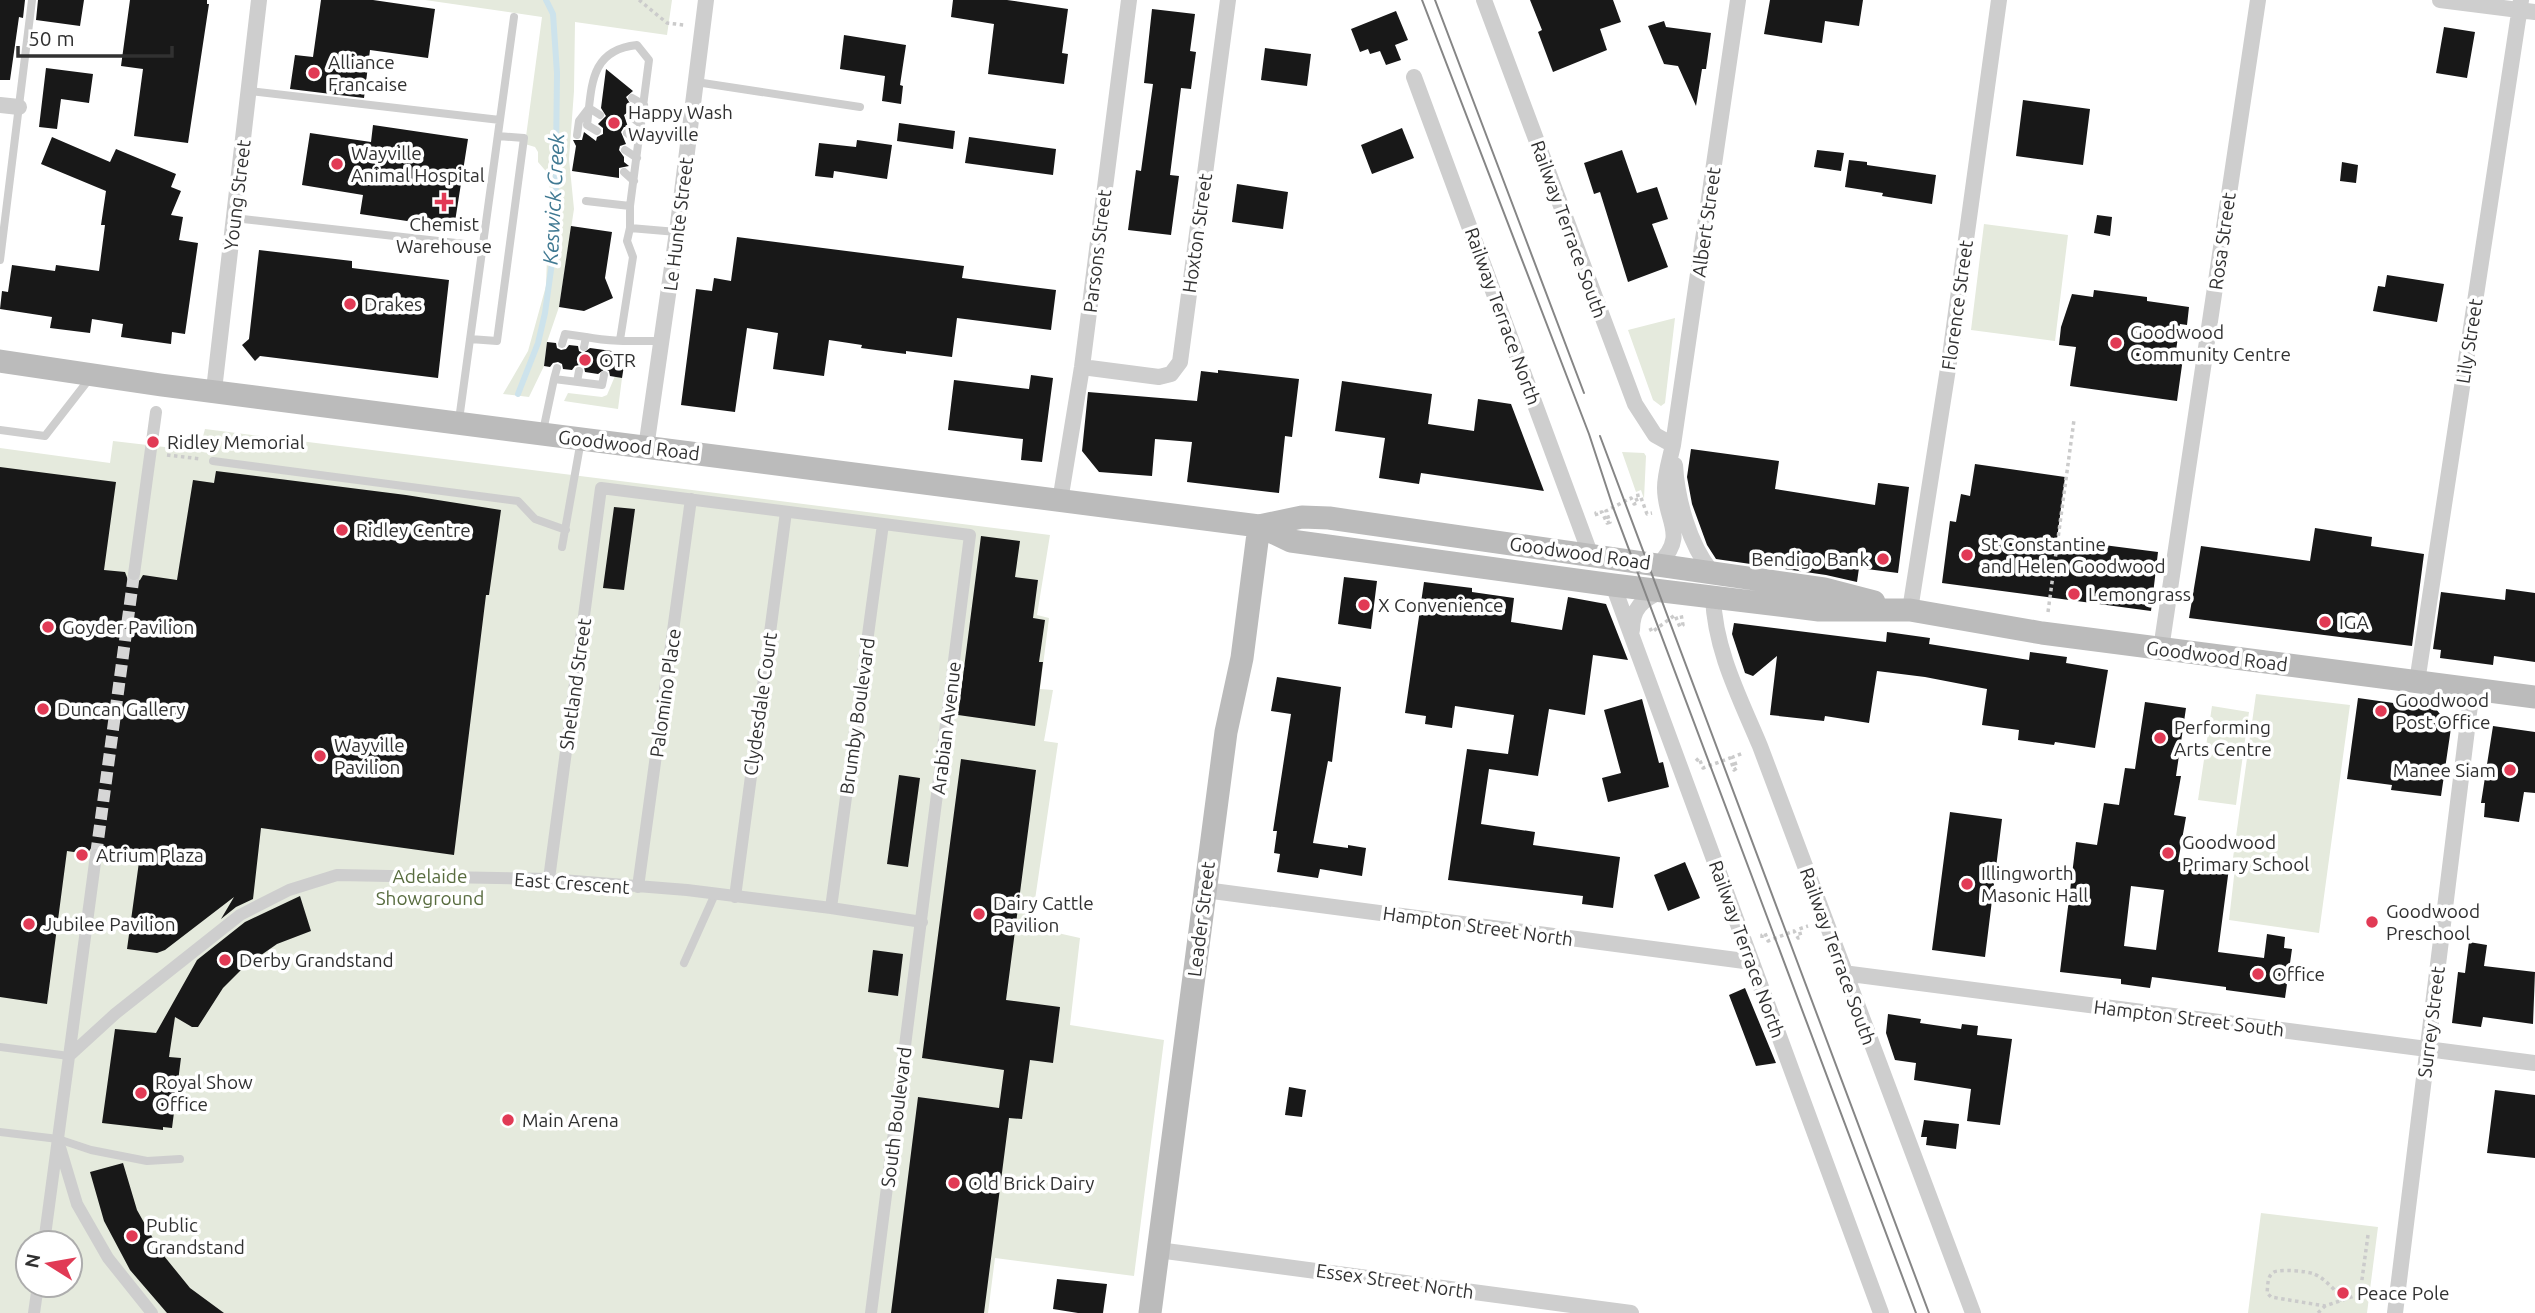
<svg xmlns="http://www.w3.org/2000/svg" width="2535" height="1313" viewBox="0 0 2535 1313" font-family="Ubuntu,sans-serif">
	<rect width="100%" height="100%" fill="#fff"/>
	<!-- green -->
	<path fill="#e5eadd" fill-rule="evenodd" d="M425 0H672L667 35 575 22 574 91 569 159 574 209 559 307 547 342 544 366 529 397 503 394 528 351 546 286 550 176 538 162V152L535 147 525 144 542 17Z
		M1984 224 2068 235 2055 341 1971 330Z
		M1675 318 1665 403 1661 406 1653 400 1628 330Z
		M615 376 622 378 618 409 564 401 568 393 602 397 607 395Z
		M205 429 1050 535 1037 615 1049 618 1040 689 1053 690 1044 741 1058 743 1031 927 1080 938 1070 1025 1164 1040 1134 1276 995 1258 988 1313H0V448L110 463 113 441 199 451ZM28 1243H70V1285H28Z
		M1622 452 1644 453 1646 456 1644 499 1641 490 1636 492Z
		M2256 694 2350 705 2319 933 2229 920 2236 859 2233 858Z
		M2212 706 2249 712 2236 805 2198 800Z
		M2261 1213 2378 1227 2367 1313H2248Z"/>
	<g fill="none" stroke-linecap="round" stroke-linejoin="round">
		<!-- stream -->
		<path stroke="#cde3ec" stroke-width="6" d="M518 394 538 343 545 313 555 241 557 73 553 14 546 0"/>
	</g>
	<!-- building -->
	<path fill="#181818" fill-rule="evenodd" d="M0 0H25L23 18 19 17 10 80H0Z
		M38 0H84L80 26 36 20Z
		M130 0H207V4H209L188 143 134 136 143 69 121 66Z
		M321 0H373L435 9 428 58 370 50 364 98 290 89 295 55 313 57Z
		M953 0H1007L1068 9 1062 53 1068 54 1064 84 988 74 994 24 951 17Z
		M1530 0H1613L1621 22 1600 29 1607 50 1553 72 1538 32 1542 30Z
		M1770 0H1863L1859 26 1825 21 1822 43 1764 34Z
		M1152 9 1195 14 1190 51 1196 52 1191 89 1181 88 1170 175 1179 176 1171 235 1128 230 1136 170 1141 171 1153 84 1144 83Z
		M1396 11 1408 40 1395 45 1401 60 1386 65 1380 51 1370 54 1368 49 1360 52 1351 29Z
		M1664 21 1666 27 1711 33 1706 69H1702L1696 106 1678 66 1664 64 1648 26Z
		M2444 27 2475 32 2467 78 2436 73Z
		M844 35 906 45 900 85 903 86 901 104 882 101 885 76 840 69Z
		M1265 48 1311 54 1307 86 1261 80Z
		M46 68 93 74 89 103 61 99 57 129 39 127Z
		M606 69 633 91 626 97 631 105V110L624 115 628 127H624L621 132 626 144 620 146 619 150 624 157V162L629 166 619 168V178L572 171 576 146 573 140H582L584 132 596 141 597 137 603 134V128L598 124 606 116 601 108Z
		M2023 100 2090 109 2083 165 2016 156Z
		M899 123 955 131 953 149 897 141Z
		M373 125 468 139 454 228 360 214 363 195 302 185 310 133 371 142Z
		M1402 128 1414 158 1372 174 1361 145Z
		M52 137 110 162 116 149 176 174 171 187 181 191 171 215 183 217 179 240 198 243 185 334 172 332 171 344 121 337 123 324 92 319 90 333 50 328 52 317 0 309 2 291 8 292 12 265 55 271 56 265 99 271 105 225H101L106 191 41 164Z
		M969 137 1056 149 1053 175 965 163Z
		M857 140 892 145 887 179 834 171 833 178 815 176 819 143 856 147Z
		M1622 150 1637 193 1657 187 1668 219 1652 224 1668 267 1628 282 1600 192 1594 194 1584 163Z
		M1817 150 1844 153 1841 171 1814 167Z
		M1849 160 1867 162V165L1936 175 1932 204 1882 196 1883 193 1845 187Z
		M2342 162 2358 165 2356 183 2340 181Z
		M1237 184 1288 192 1283 229 1232 222Z
		M2097 215 2112 217 2110 236 2094 233Z
		M571 226 612 232 605 278 613 298 584 311 559 307Z
		M737 237 964 266 962 278 1056 290 1051 330 957 318 952 357 906 351V354L861 348 862 345 829 340 824 376 773 369 778 333 747 328 735 412 681 405 696 289 712 291 714 278 731 281Z
		M259 250 352 261V268L449 280 438 378 260 356 255 361 242 345 249 339Z
		M2387 275 2444 284 2437 322 2373 311 2378 286 2385 287Z
		M2094 290 2147 297V301L2189 307 2187 325 2180 324 2175 357 2183 358 2177 401 2070 386 2076 347 2059 345 2061 327 2072 294 2093 297Z
		M547 342 556 343 557 348 561 350 566 349 569 345 578 346 579 351 583 353 590 348 626 353 622 378 610 376 609 371 605 369 598 374 585 372 584 367 579 365 575 366 572 370 563 369 562 364 558 362 553 363 550 367 544 366Z
		M1218 370 1299 379 1292 437 1285 436 1279 493 1187 482 1192 442 1155 439 1152 476 1099 472 1082 451 1088 392 1197 401 1201 371 1218 373Z
		M1031 375 1053 378 1042 462 1021 460 1023 439 948 430 954 380 1029 389Z
		M1342 381 1432 394 1428 424 1474 431 1478 399 1511 404 1544 491 1421 473 1419 484 1379 478 1385 438 1335 431Z
		M1691 449 1779 461 1775 489 1875 505 1878 483 1909 487 1898 573 1859 568 1857 582 1826 575 1716 559 1707 545 1692 504 1687 477Z
		M1975 464 2065 477 2057 539 2158 552 2151 611 1942 583 1950 521 1956 522 1961 494 1970 496Z
		M0 467 116 482 104 570 125 572 128 580 134 583 140 580 143 575 177 580 193 480 214 483 216 471 406 495 501 510 489 595H486L454 855 261 828 253 899 236 907 221 919 234 897 165 950 157 953 127 949 139 862 105 857 104 851 98 847H92L87 854 67 851 47 1004 0 997Z
		M614 507 635 509 624 590 603 588Z
		M2315 528 2372 537 2371 546 2424 554 2412 646 2189 618 2201 546 2310 561Z
		M981 536 1020 541 1015 577 1038 580 1033 618 1045 620 1039 662H1043L1035 726 958 715Z
		M1344 577 1377 581 1371 629 1338 624Z
		M1424 582 1472 588V592L1514 598 1511 622 1562 630 1568 597 1606 604 1628 660 1593 655 1585 715 1549 709 1538 776 1489 769 1481 824 1535 832 1533 845 1620 857 1613 908 1582 904 1583 896 1448 880 1467 749 1508 754 1514 715 1455 706 1452 728 1425 724 1426 716 1405 713Z
		M2506 589 2535 593V662L2494 656 2493 665 2440 658 2441 650 2433 649 2441 592 2505 600Z
		M1734 623 1886 642 1887 632 1930 638 1929 644 2029 660 2030 652 2067 657 2066 663 2108 670 2095 748 2055 742 2054 745 2018 740 2019 730 1982 725 1987 689 1925 677 1877 671 1869 723 1825 716 1824 721 1770 715 1777 656 1753 676 1745 673 1732 634Z
		M1277 677 1341 687 1332 762 1328 761 1313 843 1348 848V845L1366 848 1362 876 1320 869 1318 878 1277 872 1280 854 1274 853 1277 831H1273L1291 714 1271 711Z
		M2358 698 2436 709 2451 728 2441 796 2391 790 2392 785 2347 779Z
		M1642 699 1659 763 1663 762 1669 787 1608 802 1602 778 1621 773 1604 710Z
		M2145 702 2186 708 2176 776H2181L2174 815 2186 817 2178 862 2229 868 2218 952 2264 958 2267 934 2285 937 2284 948 2292 949 2285 998 2226 990V987L2152 977 2150 988 2121 984V979L2060 972 2076 842 2097 845 2104 803 2119 805 2125 768 2135 769ZM2131 886 2164 890 2156 950 2124 946Z
		M2493 726 2535 732V793L2524 792 2519 822 2484 817 2485 803H2481Z
		M961 759 1036 770 1006 1000 1060 1007 1053 1063 1030 1060 1022 1119 1009 1118 984 1313H891L918 1097 999 1108 1004 1070 922 1058Z
		M899 775 920 778 908 867 887 864Z
		M1950 812 2002 819 1985 957 1932 950Z
		M1685 862 1700 898 1668 911 1654 875Z
		M300 896 311 931 277 944 244 967 223 988 198 1027H192L175 1017 169 1057 181 1058 172 1128 163 1127V1130L102 1123 115 1029 156 1033 197 960 245 922Z
		M2469 942 2487 945 2484 966 2535 972 2533 1024 2483 1017 2481 1027 2452 1023 2458 972 2465 973Z
		M873 950 903 954 898 996 868 992Z
		M1745 988 1776 1063 1756 1066 1729 995Z
		M1888 1014 1921 1019 1920 1023 1961 1029 1962 1024 1978 1026 1977 1035 2012 1039 2000 1125 1967 1121 1971 1089 1914 1080 1916 1063 1895 1060 1886 1033Z
		M1289 1087 1306 1090 1302 1117 1285 1115Z
		M2495 1090 2535 1095V1158L2487 1153Z
		M1924 1120 1959 1124 1956 1149 1926 1145 1927 1137H1921Z
		M123 1163 137 1210 160 1251 190 1288 224 1313H167L130 1270 104 1221 90 1172Z
		M1057 1279 1107 1284 1103 1313H1078L1053 1309Z"/>
	<g fill="none" stroke-linecap="round" stroke-linejoin="round">
		<!-- pedestrian-tunnel -->
		<path stroke="#d6d6d6" stroke-width="12" stroke-dasharray="12 6" stroke-linecap="butt" d="M96 855 134 574"/>
		<!-- path -->
		<path stroke="#cbcbcb" stroke-width="3.5" stroke-dasharray="3.5 3.5" stroke-linecap="butt" d="M639 0 667 23 684 25
			M167 455 201 459
			M1597 516 1596 513 1602 512 1607 523 1610 522 1606 511 1631 498 1634 504 1638 503 1635 496 1640 495 1647 514 1652 513
			M2048 612 2074 420
			M1650 628 1652 632 1675 615 1680 627 1683 625 1681 614
			M1696 761 1699 758 1703 768 1730 758 1734 770 1737 768 1733 757 1743 753
			M1762 938V935L1765 933 1768 941 1794 931 1798 938 1801 937 1799 929 1808 926
			M2360 1294 2368 1235
			M2342 1301C2338 1292 2323 1277 2314 1274 2308 1271 2279 1269 2274 1272 2267 1276 2268 1285 2267 1293L2271 1297 2325 1306 2360 1294 2373 1295
			M2318 1313 2325 1306"/>
		<!-- service -->
		<path stroke="#cecece" stroke-width="8" d="M696 82 860 107
			M249 91 500 120
			M632 98 644 105
			M630 116 641 124
			M597 131 587 125C592 87 589 50 637 45L649 60 630 206
			M627 133 639 142
			M577 135 579 121 589 108 600 115
			M625 150 637 158
			M624 172 634 181
			M586 201 630 206V228
			M234 218 483 246
			M0 260 32 0
			M470 339 497 341 524 138 498 136
			M620 340 633 257 627 241 630 228 677 232
			M562 344 565 334 586 337
			M584 347 586 337C611 342 636 341 662 341
			M554 379 557 368
			M577 382 579 371
			M459 420 514 17
			M0 430 45 436 90 378
			M543 431 554 379 602 385 604 375
			M213 461 518 501 535 519 566 530
			M562 547 581 440
			M684 963 715 894
			M0 1047 69 1056
			M0 1132 58 1139 91 1150 147 1161 180 1159"/>
		<!-- pedestrian -->
		<path stroke="#cecece" stroke-width="12" d="M134 574 156 412
			M549 879 601 488 970 535 871 1313
			M638 887 691 499
			M735 897 786 512
			M831 908 883 524
			M69 1056 115 1014 240 915 289 890 337 875 549 879 687 890 831 908 922 922
			M59 1144 77 1204 108 1258 152 1313
			M44 1243 96 855
			M34 1313 38 1285"/>
		<!-- minor -->
		<path stroke="#cecece" stroke-width="16" d="M1484 0 1635 404 1655 435 1673 445
			M2440 0 2535 12
			M1414 77 1591 556
			M0 105 19 107
			M1082 367 1159 377 1171 374 1180 362 1228 0
			M214 390 259 0
			M646 448 677 232 706 0
			M1675 465C1677 499 1689 544 1711 571
			M1060 501 1082 367 1129 0
			M1659 564C1688 534 1665 522 1665 488 1665 474 1670 459 1673 445L1738 0
			M1613 585 1881 1313
			M1713 597C1715 651 1740 698 1760 746L1973 1313
			M1910 610 1950 356 1999 0
			M1632 630C1632 609 1642 599 1662 591
			M2161 649 2258 0
			M2417 682 2521 0
			M1205 890 1752 962
			M1843 973 2535 1063
			M1158 1250 1631 1313
			M2395 1313 2472 689"/>
		<!-- secondary -->
		<path stroke="#bbb" stroke-width="23" d="M0 361 161 385 1259 526 1291 541 1613 585 1819 610H1910L2042 633 2535 697
			M1259 526 1302 517 1329 518 1824 589 1874 602
			M1150 1313 1226 732 1242 658 1259 526"/>
		<!-- tram -->
		<path stroke="#868686" stroke-width="2" d="M1422 0 1589 434 1613 507 1916 1313
			M1435 0 1584 393
			M1600 436 1929 1313"/>
	</g>
	<!-- markers -->
	<g fill="#e13a55" stroke="#fff" stroke-width="2.5">
		<circle cx="314" cy="73" r="7"/>
		<circle cx="614" cy="123" r="7"/>
		<circle cx="337" cy="164" r="7"/>
		<path d="M440.5 191.5h7v7h7v7h-7v7h-7v-7h-7v-7h7z"/>
		<circle cx="350" cy="304" r="7"/>
		<circle cx="2116" cy="343" r="7"/>
		<circle cx="585" cy="360" r="7"/>
		<circle cx="153" cy="442" r="7"/>
		<circle cx="342" cy="530" r="7"/>
		<circle cx="1967" cy="555" r="7"/>
		<circle cx="1883" cy="559" r="7"/>
		<circle cx="2074" cy="594" r="7"/>
		<circle cx="1364" cy="605" r="7"/>
		<circle cx="2325" cy="622" r="7"/>
		<circle cx="48" cy="627" r="7"/>
		<circle cx="43" cy="709" r="7"/>
		<circle cx="2381" cy="711" r="7"/>
		<circle cx="2160" cy="738" r="7"/>
		<circle cx="320" cy="756" r="7"/>
		<circle cx="2510" cy="770" r="7"/>
		<circle cx="2168" cy="853" r="7"/>
		<circle cx="82" cy="855" r="7"/>
		<circle cx="1967" cy="884" r="7"/>
		<circle cx="979" cy="914" r="7"/>
		<circle cx="2372" cy="922" r="7"/>
		<circle cx="29" cy="924" r="7"/>
		<circle cx="225" cy="960" r="7"/>
		<circle cx="2258" cy="974" r="7"/>
		<circle cx="141" cy="1093" r="7"/>
		<circle cx="508" cy="1120" r="7"/>
		<circle cx="954" cy="1183" r="7"/>
		<circle cx="132" cy="1236" r="7"/>
		<circle cx="2343" cy="1293" r="7"/>
	</g>
	<g text-anchor="middle" dominant-baseline="central" stroke-width="7" stroke-linejoin="round" paint-order="stroke">
		<!-- poi labels -->
		<g font-size="19" fill="#313131" stroke="#fff" text-anchor="start">
			<text x="328" y="62">Alliance<tspan x="328" dy="22">Francaise</tspan></text>
			<text x="628" y="112">Happy Wash<tspan x="628" dy="22">Wayville</tspan></text>
			<text x="351" y="153">Wayville<tspan x="351" dy="22">Animal Hospital</tspan></text>
			<text x="444" y="224" text-anchor="middle">Chemist<tspan x="444" dy="22">Warehouse</tspan></text>
			<text x="364" y="304">Drakes</text>
			<text x="2130" y="332">Goodwood<tspan x="2130" dy="22">Community Centre</tspan></text>
			<text x="599" y="360">OTR</text>
			<text x="167" y="442">Ridley Memorial</text>
			<text x="356" y="530">Ridley Centre</text>
			<text x="1981" y="544">St Constantine<tspan x="1981" dy="22">and Helen Goodwood</tspan></text>
			<text x="1869" y="559" text-anchor="end">Bendigo Bank</text>
			<text x="2088" y="594">Lemongrass</text>
			<text x="1378" y="605">X Convenience</text>
			<text x="2339" y="622">IGA</text>
			<text x="62" y="627">Goyder Pavilion</text>
			<text x="2395" y="700">Goodwood<tspan x="2395" dy="22">Post Office</tspan></text>
			<text x="57" y="709">Duncan Gallery</text>
			<text x="2174" y="727">Performing<tspan x="2174" dy="22">Arts Centre</tspan></text>
			<text x="334" y="745">Wayville<tspan x="334" dy="22">Pavilion</tspan></text>
			<text x="2496" y="770" text-anchor="end">Manee Siam</text>
			<text x="2182" y="842">Goodwood<tspan x="2182" dy="22">Primary School</tspan></text>
			<text x="96" y="855">Atrium Plaza</text>
			<text x="1981" y="873">Illingworth<tspan x="1981" dy="22">Masonic Hall</tspan></text>
			<text x="993" y="903">Dairy Cattle<tspan x="993" dy="22">Pavilion</tspan></text>
			<text x="2386" y="911">Goodwood<tspan x="2386" dy="22">Preschool</tspan></text>
			<text x="43" y="924">Jubilee Pavilion</text>
			<text x="239" y="960">Derby Grandstand</text>
			<text x="2272" y="974">Office</text>
			<text x="155" y="1082">Royal Show<tspan x="155" dy="22">Office</tspan></text>
			<text x="522" y="1120">Main Arena</text>
			<text x="968" y="1183">Old Brick Dairy</text>
			<text x="146" y="1225">Public<tspan x="146" dy="22">Grandstand</tspan></text>
			<text x="2357" y="1293">Peace Pole</text>
		</g>
		<!-- street labels -->
		<g font-size="19" fill="#313131" stroke="#fff">
			<text transform="translate(237 195) rotate(-83)">Young Street</text>
			<text transform="translate(1706 222) rotate(-82)">Albert Street</text>
			<text transform="translate(678 224) rotate(-83)">Le Hunte Street</text>
			<text transform="translate(1569 229) rotate(70)">Railway Terrace South</text>
			<text transform="translate(1197 233) rotate(-82)">Hoxton Street</text>
			<text transform="translate(2222 241) rotate(-82)">Rosa Street</text>
			<text transform="translate(1097 251) rotate(-83)">Parsons Street</text>
			<text transform="translate(1957 305) rotate(-82)">Florence Street</text>
			<text transform="translate(1503 316) rotate(70)">Railway Terrace North</text>
			<text transform="translate(2469 341) rotate(-81)">Lily Street</text>
			<text transform="translate(629 445) rotate(7)">Goodwood Road</text>
			<text transform="translate(1580 553) rotate(8)">Goodwood Road</text>
			<text transform="translate(2217 656) rotate(7)">Goodwood Road</text>
			<text transform="translate(575 684) rotate(-82)">Shetland Street</text>
			<text transform="translate(665 693) rotate(-82)">Palomino Place</text>
			<text transform="translate(760 704) rotate(-82)">Clydesdale Court</text>
			<text transform="translate(857 716) rotate(-82)">Brumby Boulevard</text>
			<text transform="translate(946 728) rotate(-83)">Arabian Avenue</text>
			<text transform="translate(572 883) rotate(4)">East Crescent</text>
			<text transform="translate(1201 919) rotate(-83)">Leader Street</text>
			<text transform="translate(1478 926) rotate(8)">Hampton Street North</text>
			<text transform="translate(1747 949) rotate(70)">Railway Terrace North</text>
			<text transform="translate(1838 956) rotate(70)">Railway Terrace South</text>
			<text transform="translate(2189 1018) rotate(7)">Hampton Street South</text>
			<text transform="translate(2431 1022) rotate(-83)">Surrey Street</text>
			<text transform="translate(896 1117) rotate(-83)">South Boulevard</text>
			<text transform="translate(1395 1281) rotate(8)">Essex Street North</text>
		</g>
		<!-- park labels -->
		<g font-size="19" fill="#586c3f" stroke="#fff">
			<text x="430" y="876">Adelaide<tspan x="430" dy="22">Showground</tspan></text>
		</g>
		<!-- water labels -->
		<g font-size="21" font-style="italic" fill="#407992" stroke="#fff">
			<text transform="translate(553 199) rotate(-87)">Keswick Creek</text>
		</g>
	</g>
	<!-- north arrow -->
	<g transform="translate(49 1264) rotate(281)"><circle r="33" fill="#ffffff" stroke="#adadad" stroke-width="2"/>
	<path d="M0-5L12 26L0 18L-12 26Z" fill="#e13a55"/>
	<text y="-10" font-size="19" font-weight="bold" text-anchor="middle" fill="#313131">N</text>
	</g>
	<!-- scale -->
	<path d="M18 46v10h154v-10" fill="none" stroke="#313131" stroke-width="3.5"/>
	<text x="28" y="46" font-size="21" fill="#313131" stroke="#ffffff" stroke-width="5" paint-order="stroke">50 m</text>
</svg>
